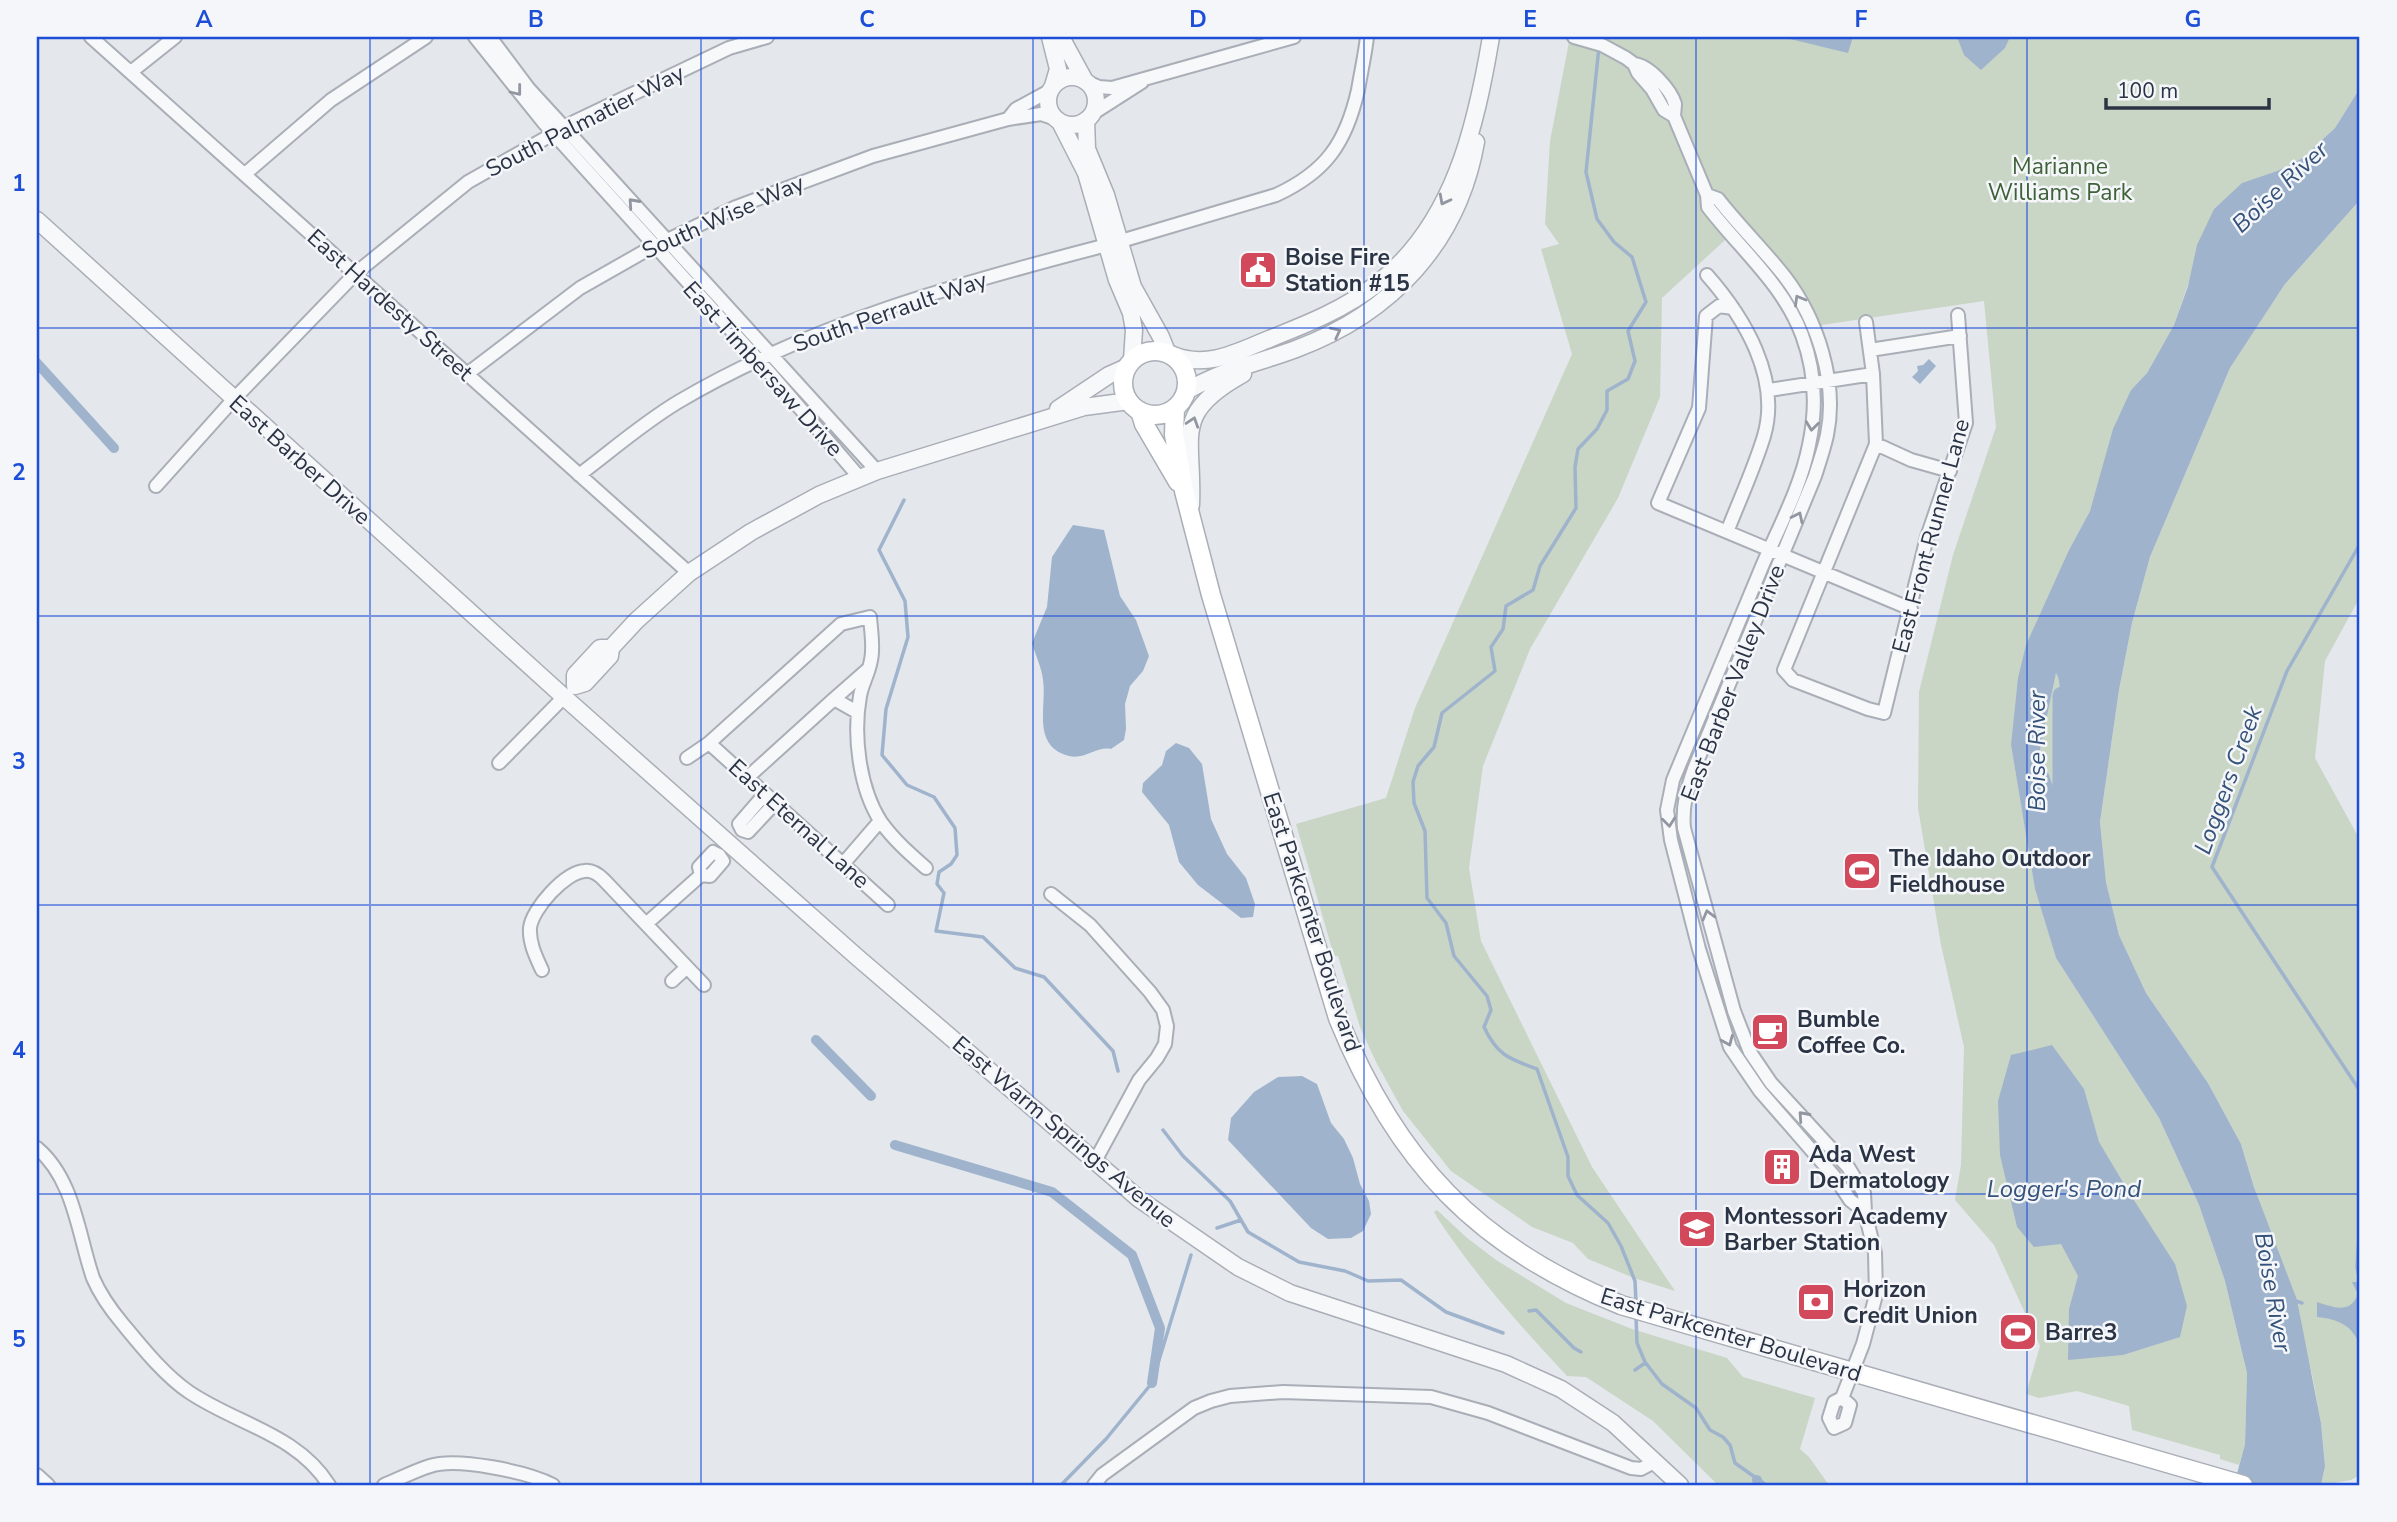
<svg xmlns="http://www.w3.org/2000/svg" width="2397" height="1522" viewBox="0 0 2397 1522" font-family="'Nunito Sans',sans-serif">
	<rect width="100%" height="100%" fill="#e4e7ec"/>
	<!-- green -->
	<path fill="#c9d6c5" d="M1570 37H2360V88L2335 128 2301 159 2277 171 2243 183 2214 209 2174 325 2147 373 2131 390 2090 511 2069 550 2011 745 2035 888 2056 958 2159 1118 2199 1205 2225 1281 2247 1373 2245 1444 2239 1465 2220 1459V1455L2132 1430 2129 1406 2077 1391 2039 1398 2026 1394 2040 1346 1994 1245 1955 1200 1961 1165 1964 1047 1941 945 1918 808 1919 692 1953 555 1996 427 1984 301 1808 327 1782 281 1736 230 1662 298 1660 397 1618 498 1530 649 1483 766 1469 868 1481 941 1592 1167 1675 1291 1634 1278 1588 1259 1573 1243 1532 1227 1451 1171 1403 1111 1376 1062 1360 1027 1338 956H1334L1296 824 1386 798 1415 708 1572 354 1541 249 1559 244 1545 224 1550 141Z
		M2360 200V597L2325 661 2315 758 2360 840V1475L2351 1480 2321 1485 2325 1465 2321 1423 2312 1374 2241 1144 2208 1083 2146 993 2119 935 2106 882 2100 822 2119 690 2132 623 2150 557 2230 368 2285 284Z
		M2056 672 2059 678V702L2066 740 2069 777 2064 806 2059 804 2040 750Z
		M1437 1210 1466 1237 1496 1260 1566 1303 1632 1329 1727 1358 1743 1377 1815 1398 1800 1449 1809 1457 1829 1485H1718L1653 1421 1586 1377 1567 1376C1520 1326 1476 1276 1438 1219L1434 1212Z"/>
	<!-- water -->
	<path fill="#9fb4cc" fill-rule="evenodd" d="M1788 37H1853L1848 53 1790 39Z
		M1957 37H2010L2005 48 1981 70 1964 55Z
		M2360 88V200L2285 284 2230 368 2150 557 2132 623 2119 690 2100 822 2106 882 2119 935 2146 993 2208 1083 2241 1144 2254 1187 2297 1300 2321 1423 2325 1466 2321 1485H2234L2245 1444 2247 1373 2225 1281 2199 1205 2159 1118 2056 958 2035 889 2011 745 2018 678 2026 645 2069 550 2090 511 2113 429 2131 390 2147 373 2174 325 2188 286 2197 245 2214 209 2242 183 2277 171 2301 159 2335 128ZM2056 673C2062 681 2058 695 2059 705 2064 740 2072 771 2064 806L2059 803 2040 750Z
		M1929 359 1936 366 1920 384 1912 377 1918 371 1917 366 1923 365Z
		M1073 525 1104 530 1120 596 1136 620 1149 656 1143 671 1130 686 1125 704 1126 729 1124 740 1111 749C1097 746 1085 760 1069 756 1031 746 1047 707 1043 680 1042 668 1035 654 1032 643L1047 607 1052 557Z
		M1176 743 1189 748 1202 764 1211 819 1227 854 1246 878 1255 904 1253 917 1241 918 1198 885 1179 862 1169 825 1142 792 1143 783 1162 765 1166 751Z
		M2052 1045 2084 1089 2099 1142 2130 1194 2175 1264 2187 1306 2180 1337 2123 1355 2068 1360 2069 1309 2078 1276 2061 1244 2034 1247 2017 1227 2000 1155 1998 1101 2011 1055Z
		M1302 1076 1317 1084 1331 1123 1344 1139 1353 1158 1360 1184 1369 1201 1371 1214 1363 1231 1351 1238 1328 1239 1311 1228 1228 1140 1231 1118 1254 1092 1278 1077Z
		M2352 1282H2360V1351C2357 1327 2339 1319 2317 1317V1302C2333 1307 2350 1315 2358 1294Z"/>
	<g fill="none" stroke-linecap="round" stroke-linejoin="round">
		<!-- stream -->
		<path stroke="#9fb4cc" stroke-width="3.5" d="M1600 37 1586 172 1597 219 1614 242 1632 257 1646 302 1628 331 1635 361 1628 379 1607 391V410L1597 429 1578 449 1575 467 1576 508 1540 566 1533 590 1506 606 1503 629 1491 647 1495 671 1442 713 1434 747 1418 766 1413 782 1414 803 1425 831 1427 898 1446 923 1454 956 1487 996 1491 1010 1484 1027C1497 1055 1509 1059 1537 1069L1568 1157V1176L1577 1195 1608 1223 1621 1246 1635 1281 1636 1302
			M904 500 879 550 905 601 908 637 886 709 882 755 907 785 934 797 955 828 957 855 951 864 939 872 937 884 944 893 936 931 983 937 1015 968 1044 977 1113 1051 1118 1071
			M2360 544 2287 671 2212 867 2360 1091
			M1163 1130 1183 1156 1230 1201 1248 1232 1299 1262 1345 1271 1368 1281 1401 1280 1446 1312 1503 1333
			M2360 1221 2357 1267 2360 1282
			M1217 1228 1241 1220
			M2293 1300 2302 1303
			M1529 1311 1536 1310 1574 1348 1581 1352
			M1636 1317 1637 1343 1645 1362 1662 1384 1696 1408 1710 1430 1723 1437 1730 1445 1735 1463 1766 1485
			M1635 1370 1645 1363
			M1061 1485 1106 1439 1152 1383 1191 1255"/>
		<!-- canal -->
		<path stroke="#9fb4cc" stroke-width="10" d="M37 363 114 448
			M816 1040 871 1096
			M895 1145 1052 1192 1132 1255 1160 1328 1152 1383
			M1757 1480 1759 1485"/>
		<!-- river -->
		<path stroke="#9fb4cc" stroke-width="19" d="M2062 831V696"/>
		<defs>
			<path id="minor" d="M91 37 689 573
				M475 37 544 123 768 371 860 478
				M490 37 529 89 573 137 877 471
				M1574 37 1602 45 1626 58 1634 64 1638 73 1652 89 1664 110 1674 116 1707 195 1708 207C1740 249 1783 284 1802 335 1815 370 1817 408 1809 445 1801 486 1780 525 1763 564 1733 636 1703 708 1673 780L1667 810 1671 840 1699 949 1730 1047 1760 1091 1834 1176 1850 1200 1865 1212
				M1634 64C1649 65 1671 90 1675 104 1675 106 1674 115 1674 116
				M131 72 175 37
				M1085 81 1099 87 1112 88 1294 37
				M1092 114 1142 82
				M1008 119 1016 109 1051 90
				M245 174 331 100 426 37
				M1707 195 1718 199C1739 226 1764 250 1785 277 1817 319 1838 382 1827 435 1824 449 1819 463 1815 476L1694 769C1687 789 1682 806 1684 828L1734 1011 1750 1052 1771 1083 1848 1167 1864 1193 1865 1212 1875 1253 1876 1295 1863 1344 1842 1398 1834 1402 1829 1418 1834 1428 1845 1423 1850 1405 1842 1398
				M1121 241 1276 195C1326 172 1346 143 1358 90 1361 72 1365 55 1367 37
				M1707 275C1744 317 1781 378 1764 436 1754 469 1739 501 1727 532
				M1733 308 1719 306 1706 316 1699 408 1658 503 1911 609
				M1866 322 1873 374 1876 444 1784 670 1793 680 1868 709 1884 713 1927 537 1966 423 1958 315
				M1870 350 1960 336
				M467 374 580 288 645 251 736 207 873 156 1008 119 1041 114 1056 119
				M1769 390 1873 374
				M1876 444 1911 460 1950 471
				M579 475C611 451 643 423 678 402 810 324 960 283 1107 245
				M156 486 233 400 356 273 468 182 574 122 729 48 767 37
				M857 712 834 699 867 670
				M709 743 888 905
				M687 758 709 743 841 624 870 617C871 631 874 647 871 660 869 673 862 684 860 696 853 735 859 788 881 822 894 840 910 854 926 868
				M499 763 564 697
				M748 777 834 699
				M765 794 739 824 742 830 748 832 776 802
				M713 852 719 855 723 861 710 876 701 875 699 867Z
				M843 864 880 821
				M1051 894 1090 925 1150 992 1163 1010 1167 1026 1165 1044 1157 1058 1139 1080 1094 1163
				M646 924 701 875
				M542 970C536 957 529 943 530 928 532 909 565 872 585 871 592 870 599 875 604 880L704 985
				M672 981 687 967
				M37 1148C74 1179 78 1234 93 1278 99 1292 112 1311 122 1323 141 1346 164 1375 189 1392 236 1424 297 1434 329 1485
				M37 1475 48 1485
				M384 1485C399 1479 414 1471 430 1466 457 1457 528 1472 553 1485
				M1094 1485 1102 1475 1194 1408 1211 1401 1230 1396 1283 1392 1431 1397 1488 1413 1631 1468 1641 1469 1656 1461"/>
			<path id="tertiary" d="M1050 37 1058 69 1053 86
				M1061 37 1085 81
				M1048 101a24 24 0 1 1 48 0a24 24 0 1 1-48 0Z
				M1086 120 1087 149 1106 195 1133 287 1161 337 1167 352
				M1060 122 1086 173 1117 280 1131 313 1134 330 1132 360
				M37 220 564 697 857 957 1139 1199 1238 1267 1290 1293 1506 1364 1561 1389 1613 1423 1680 1485
				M1173 355C1207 369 1237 352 1269 339 1307 324 1345 309 1378 283 1454 224 1476 126 1491 37
				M1187 391C1221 370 1259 363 1296 349 1392 313 1458 243 1476 142
				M1058 409 1109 375 1127 367
				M1191 505C1194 435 1171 414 1243 374
				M611 648H600L575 675V686L585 683 610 656 611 648 636 621 689 573 751 532 819 495 877 471 1084 407 1129 401"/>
			<path id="secondary" d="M1123 383a32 32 0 1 1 64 0a32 32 0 1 1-64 0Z
				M1175 408 1174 435 1184 491 1211 595 1338 1018C1396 1161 1477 1247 1621 1305L2243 1485
				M1140 411 1144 424 1178 482"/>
		</defs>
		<!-- minor casing -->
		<use href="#minor" stroke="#a9aeb7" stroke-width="16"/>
		<!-- tertiary casing -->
		<use href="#tertiary" stroke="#a9aeb7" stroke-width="19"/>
		<!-- secondary casing -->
		<use href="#secondary" stroke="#a9aeb7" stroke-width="21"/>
		<!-- minor -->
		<use href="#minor" stroke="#f7f8fa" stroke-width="12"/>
		<!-- tertiary -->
		<use href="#tertiary" stroke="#f7f8fa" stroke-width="16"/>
		<!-- secondary -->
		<use href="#secondary" stroke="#fff" stroke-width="18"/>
	</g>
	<!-- one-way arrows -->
	<defs><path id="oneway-chevron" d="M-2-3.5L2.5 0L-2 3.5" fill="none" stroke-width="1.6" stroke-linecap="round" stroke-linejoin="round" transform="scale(1.75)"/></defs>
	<g stroke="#9196a0">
		<use href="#oneway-chevron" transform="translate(517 91) rotate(52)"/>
		<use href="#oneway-chevron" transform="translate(1444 200) rotate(118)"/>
		<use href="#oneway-chevron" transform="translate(633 203) rotate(-132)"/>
		<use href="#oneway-chevron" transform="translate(1799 300) rotate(-120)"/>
		<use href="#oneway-chevron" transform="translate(1336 332) rotate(-27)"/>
		<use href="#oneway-chevron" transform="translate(1193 422) rotate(-72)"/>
		<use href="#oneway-chevron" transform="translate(1812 426) rotate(97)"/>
		<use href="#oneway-chevron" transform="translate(1798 517) rotate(-64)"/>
		<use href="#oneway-chevron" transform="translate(1669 822) rotate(84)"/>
		<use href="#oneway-chevron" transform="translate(1708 915) rotate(-105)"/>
		<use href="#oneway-chevron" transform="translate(1728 1041) rotate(67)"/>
		<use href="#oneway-chevron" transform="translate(1803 1116) rotate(-132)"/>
	</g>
	<!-- grid -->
	<path fill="none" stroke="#1d4ed8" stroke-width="2" stroke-opacity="0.55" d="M370 37V1485M701 37V1485M1033 37V1485M1364 37V1485M1696 37V1485M2027 37V1485M37 328H2360M37 616H2360M37 905H2360M37 1194H2360"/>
	<!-- icons -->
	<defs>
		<symbol id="civic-square" viewBox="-11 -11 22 22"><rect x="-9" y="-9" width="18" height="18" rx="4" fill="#d1495b" stroke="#f4f6f9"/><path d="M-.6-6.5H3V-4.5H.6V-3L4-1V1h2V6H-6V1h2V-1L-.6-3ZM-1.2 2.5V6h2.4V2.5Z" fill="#fff"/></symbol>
		<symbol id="stadium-square" viewBox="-11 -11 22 22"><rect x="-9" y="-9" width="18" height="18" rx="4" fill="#d1495b" stroke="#f4f6f9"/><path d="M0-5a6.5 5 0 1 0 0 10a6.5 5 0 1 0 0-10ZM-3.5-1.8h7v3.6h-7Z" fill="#fff"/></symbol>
		<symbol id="cafe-square" viewBox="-11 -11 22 22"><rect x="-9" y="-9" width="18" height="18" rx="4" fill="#d1495b" stroke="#f4f6f9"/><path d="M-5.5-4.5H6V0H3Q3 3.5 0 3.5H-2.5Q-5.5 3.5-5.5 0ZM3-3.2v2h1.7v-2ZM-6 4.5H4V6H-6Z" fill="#fff"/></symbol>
		<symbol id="building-square" viewBox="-11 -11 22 22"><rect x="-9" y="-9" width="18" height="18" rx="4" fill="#d1495b" stroke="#f4f6f9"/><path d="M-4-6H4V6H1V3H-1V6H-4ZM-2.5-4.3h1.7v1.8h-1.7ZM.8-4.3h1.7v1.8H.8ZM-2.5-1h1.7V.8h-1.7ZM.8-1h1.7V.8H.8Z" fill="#fff"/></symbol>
		<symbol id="school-square" viewBox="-11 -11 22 22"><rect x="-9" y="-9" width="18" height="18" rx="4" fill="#d1495b" stroke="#f4f6f9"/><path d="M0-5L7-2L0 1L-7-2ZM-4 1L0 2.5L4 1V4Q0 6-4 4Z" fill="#fff"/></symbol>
		<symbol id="bank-square" viewBox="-11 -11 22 22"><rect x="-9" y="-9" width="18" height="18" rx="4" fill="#d1495b" stroke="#f4f6f9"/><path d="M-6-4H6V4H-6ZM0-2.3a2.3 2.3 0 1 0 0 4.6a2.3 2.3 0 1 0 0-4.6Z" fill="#fff"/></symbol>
	</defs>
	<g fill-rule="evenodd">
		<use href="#civic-square" x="1236" y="248" width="44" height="44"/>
		<use href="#stadium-square" x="1840" y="849" width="44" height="44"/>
		<use href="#cafe-square" x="1748" y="1010" width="44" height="44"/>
		<use href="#building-square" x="1760" y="1145" width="44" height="44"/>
		<use href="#school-square" x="1675" y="1207" width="44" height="44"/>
		<use href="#bank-square" x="1794" y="1280" width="44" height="44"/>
		<use href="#stadium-square" x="1996" y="1310" width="44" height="44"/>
	</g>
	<g text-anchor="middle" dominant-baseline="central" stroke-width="5" stroke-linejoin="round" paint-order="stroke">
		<!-- street labels -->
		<g font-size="23" fill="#2b3445" stroke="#f4f6f9">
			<text transform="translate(585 121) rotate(-27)">South Palmatier Way</text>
			<text transform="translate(723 217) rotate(-24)">South Wise Way</text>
			<text transform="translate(390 305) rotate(42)">East Hardesty Street</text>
			<text transform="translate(890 312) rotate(-19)">South Perrault Way</text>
			<text transform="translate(763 369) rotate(48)">East Timbersaw Drive</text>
			<text transform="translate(300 460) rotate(42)">East Barber Drive</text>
			<text transform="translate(1931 536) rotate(-75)">East Front Runner Lane</text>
			<text transform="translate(1733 683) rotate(-69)">East Barber Valley Drive</text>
			<text transform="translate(799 824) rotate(42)">East Eternal Lane</text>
			<text transform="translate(1312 922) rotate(72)">East Parkcenter Boulevard</text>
			<text transform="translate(1064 1132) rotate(40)">East Warm Springs Avenue</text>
			<text transform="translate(1731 1335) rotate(17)">East Parkcenter Boulevard</text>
		</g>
		<!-- park labels -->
		<g font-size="23" fill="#3f6138" stroke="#f4f6f9">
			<text x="2060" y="166">Marianne<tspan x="2060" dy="26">Williams Park</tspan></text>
		</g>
		<!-- poi labels -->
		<g font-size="23" font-weight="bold" fill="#2b3445" stroke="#f4f6f9" text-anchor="start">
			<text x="1285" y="257">Boise Fire<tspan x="1285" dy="26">Station #15</tspan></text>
			<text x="1889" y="858">The Idaho Outdoor<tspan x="1889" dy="26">Fieldhouse</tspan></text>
			<text x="1797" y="1019">Bumble<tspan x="1797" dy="26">Coffee Co.</tspan></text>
			<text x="1809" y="1154">Ada West<tspan x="1809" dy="26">Dermatology</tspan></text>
			<text x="1724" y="1216">Montessori Academy<tspan x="1724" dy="26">Barber Station</tspan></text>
			<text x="1843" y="1289">Horizon<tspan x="1843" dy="26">Credit Union</tspan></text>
			<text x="2045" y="1332">Barre3</text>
		</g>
		<!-- water labels -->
		<g font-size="24" font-style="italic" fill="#34527a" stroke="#f4f6f9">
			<text transform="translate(2280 187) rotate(-43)">Boise River</text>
			<text transform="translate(2037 751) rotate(-90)">Boise River</text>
			<text transform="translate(2228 780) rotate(-70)">Loggers Creek</text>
			<text x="2064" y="1189">Logger's Pond</text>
			<text transform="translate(2273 1292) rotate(80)">Boise River</text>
		</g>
	</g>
	<!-- border -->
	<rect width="2397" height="1522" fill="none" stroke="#f4f6f9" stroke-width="77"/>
	<!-- scale -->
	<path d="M2106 98v10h163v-10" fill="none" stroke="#2b3445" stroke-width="3.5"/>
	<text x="2117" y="98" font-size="21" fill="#2b3445" stroke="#f4f6f9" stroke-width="5" paint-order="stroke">100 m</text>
	<rect x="38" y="38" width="2320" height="1446" fill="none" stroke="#1d4ed8" stroke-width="2.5"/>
	<g font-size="23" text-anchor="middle" font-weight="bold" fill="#1d4ed8">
		<text x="204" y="27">A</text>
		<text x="536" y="27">B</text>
		<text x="867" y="27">C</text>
		<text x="1198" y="27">D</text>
		<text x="1530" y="27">E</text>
		<text x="1861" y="27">F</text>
		<text x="2193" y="27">G</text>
		<text x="19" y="191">1</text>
		<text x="19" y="480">2</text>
		<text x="19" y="769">3</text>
		<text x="19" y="1058">4</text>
		<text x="19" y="1347">5</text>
	</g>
</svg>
